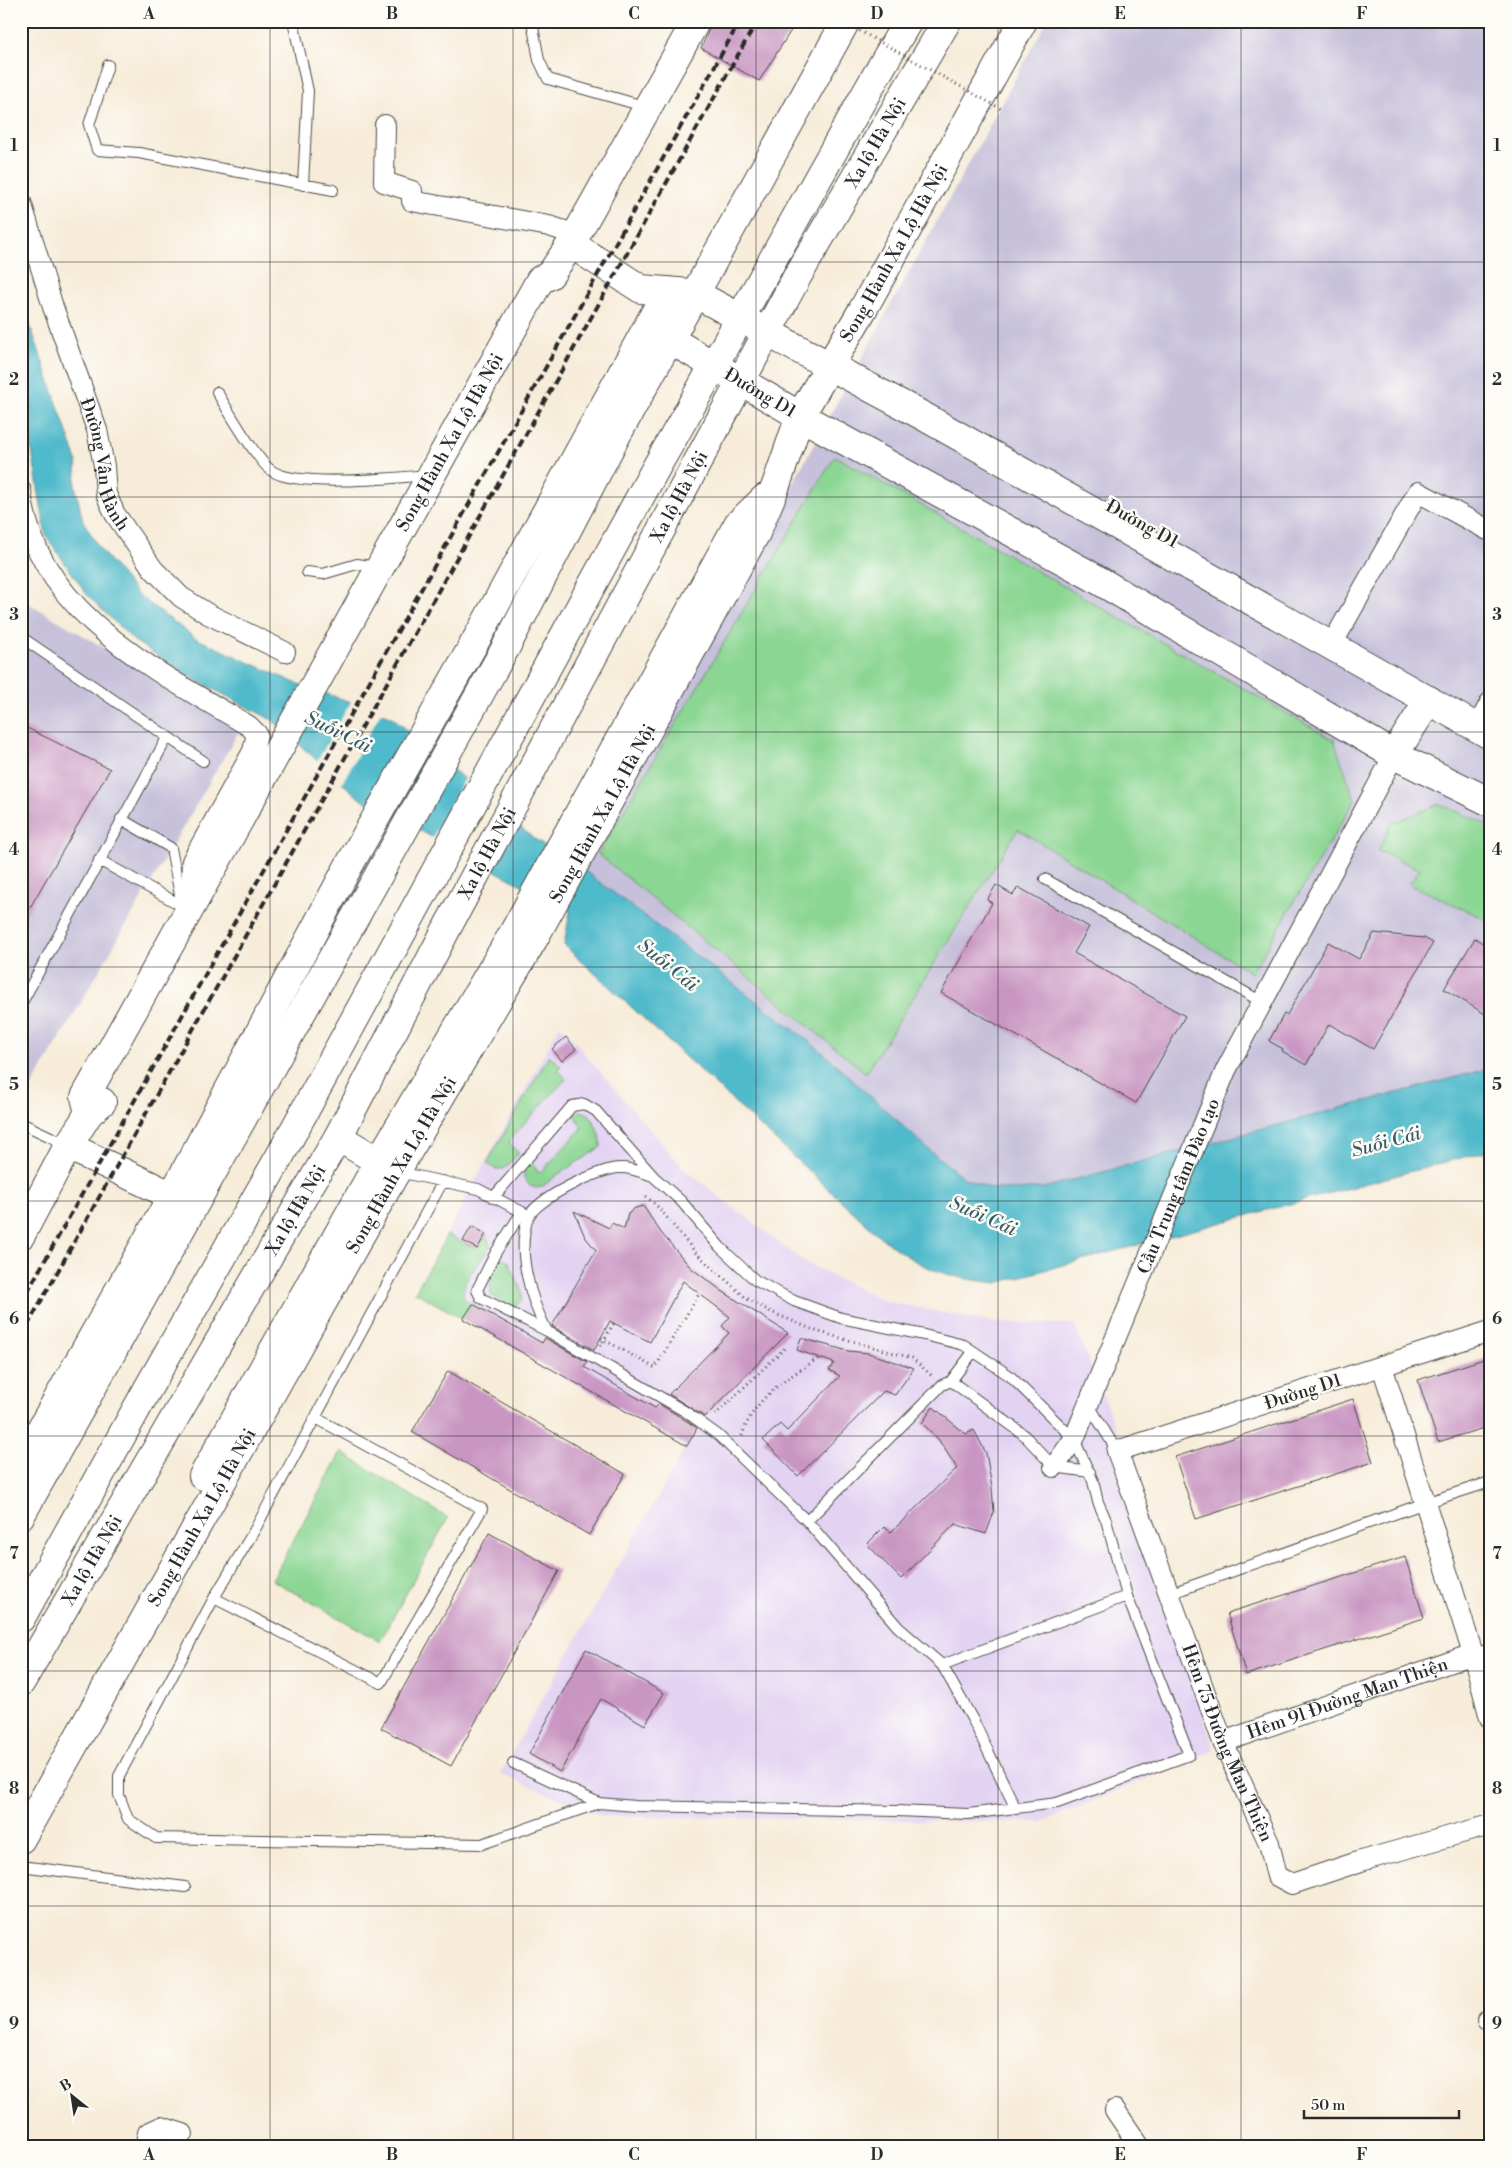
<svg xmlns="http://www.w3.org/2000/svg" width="1511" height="2168" viewBox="0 0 1511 2168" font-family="'Libre Bodoni',serif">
	<rect width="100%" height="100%" fill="#fdfcf7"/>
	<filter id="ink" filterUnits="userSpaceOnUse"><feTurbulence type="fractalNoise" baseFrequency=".02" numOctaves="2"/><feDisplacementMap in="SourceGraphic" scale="10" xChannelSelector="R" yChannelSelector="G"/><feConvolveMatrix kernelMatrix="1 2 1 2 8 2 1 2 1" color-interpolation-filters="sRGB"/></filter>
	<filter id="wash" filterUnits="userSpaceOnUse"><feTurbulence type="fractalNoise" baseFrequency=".0096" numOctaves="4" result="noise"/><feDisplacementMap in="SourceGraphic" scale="20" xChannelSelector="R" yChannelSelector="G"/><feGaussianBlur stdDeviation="1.12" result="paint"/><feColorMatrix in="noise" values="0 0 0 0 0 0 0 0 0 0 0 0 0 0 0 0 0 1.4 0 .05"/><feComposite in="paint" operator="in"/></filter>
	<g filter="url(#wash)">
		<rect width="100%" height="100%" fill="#f7ecd9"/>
		<!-- built -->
		<path fill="#e3d3f3" d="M560 1025 685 1170 804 1262 884 1301 994 1323 1074 1324 1132 1469 1214 1750 1042 1822 602 1816 500 1774 686 1447 415 1292Z"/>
		<!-- industrial -->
		<path fill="#c6c0da" d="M1047 21H1490V1068L1082 1178 1043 1188 1015 1190 985 1186 964 1178 928 1149 819 1049 581 868Z
			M21 599 241 728 21 1105Z"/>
		<!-- green -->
		<path fill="#8bd693" stroke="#5b805f" d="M835 456 1334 740 1355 800 1252 973 1018 829 866 1073 598 854Z
			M1440 804 1490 826V921L1409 884 1420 869 1378 851 1391 824Z
			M549 1055 561 1066 558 1070 566 1079 510 1139V1144L519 1153 504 1169H495L487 1163Z
			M581 1111 589 1114 600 1134 601 1147 557 1175 542 1187 536 1188 530 1186 524 1178V1169L527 1163 532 1162 538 1172H541L582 1128 574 1114Z
			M486 1234 490 1246C480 1266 460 1277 464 1299L473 1304 463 1319 415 1292 447 1235 477 1249Z
			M501 1258 509 1262 522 1292V1300L513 1309 491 1295C489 1279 492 1271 501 1258Z
			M341 1452 448 1518 380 1641 272 1580Z"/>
		<!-- water -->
		<path fill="#4fbacb" stroke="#3d727b" d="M21 299 77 461 75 485 83 521 100 549 138 595 195 638 293 682 391 716 533 838 581 868 819 1049 928 1149 964 1178 991 1188 1015 1190 1043 1188 1490 1068V1150L997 1283C943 1277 920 1269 878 1235L564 945 570 911 359 798 272 720 192 678 133 640 88 596 46 536 32 451 21 421Z"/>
		<!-- pier -->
		<path fill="#f7ecd9" d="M352 700 382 710 341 785 316 763Z
			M466 777 519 823 491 872 431 840Z"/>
		<g id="blocks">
			<!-- building -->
			<path fill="#c996c3" d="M713 21H797L759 81 701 48Z
				M21 725 110 769 21 923Z
				M996 885 1013 895 1018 887 1089 927 1074 953 1185 1016 1136 1103 941 993 992 903 987 900Z
				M1374 933 1424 938 1433 943 1373 1049 1329 1024 1306 1065 1282 1051 1283 1049 1269 1041 1284 1014 1287 1015 1328 942 1359 959Z
				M1475 938 1490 948V1017L1444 989Z
				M566 1037 576 1049 562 1061 552 1049Z
				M643 1206 662 1234 691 1268 722 1291 788 1333 705 1417 669 1394 729 1333 722 1326 730 1317 683 1281 650 1342 610 1321 594 1350 552 1326 596 1250 585 1237 574 1211 609 1228 612 1223 624 1229 628 1214 635 1208Z
				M472 1226 486 1234 477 1249 463 1241Z
				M473 1304 542 1343 545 1338 587 1362 584 1367 655 1408 659 1404 682 1418 697 1428 687 1446 463 1319Z
				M801 1338 848 1351 868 1353 914 1368 895 1395 884 1391 798 1476 763 1440 780 1424 787 1431 840 1376 829 1370 834 1363 797 1350Z
				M1490 1357V1426L1438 1442 1418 1380Z
				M448 1371 625 1474 589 1535 412 1432Z
				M1353 1399 1373 1462 1196 1519 1175 1457Z
				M933 1407 966 1434 974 1430 986 1453 992 1488 994 1512 986 1534 955 1524 901 1579 867 1544 884 1527 891 1532 957 1468 938 1439 922 1423Z
				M489 1533 559 1571 451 1766 381 1728Z
				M1405 1557 1424 1618 1246 1675 1227 1613Z
				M586 1649 664 1693 645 1725 601 1699 560 1772 529 1754Z"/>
		</g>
	</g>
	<g filter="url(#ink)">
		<use href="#blocks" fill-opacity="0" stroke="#4a4845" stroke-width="1"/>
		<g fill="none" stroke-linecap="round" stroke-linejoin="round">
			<defs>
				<path id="service" d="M293 21 308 91 303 185
					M532 21 539 60 548 79 647 107
					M108 65 89 125 97 150 139 153 333 190
					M217 392C227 409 258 462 272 471 298 488 395 478 428 475
					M307 572 323 574 357 564 378 567
					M21 637 203 761
					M121 819 171 848 182 906
					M99 860 186 908
					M1045 879 1262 1002
					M21 1004 167 738
					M21 1123 68 1145
					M398 1172 478 1189 528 1215
					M443 1181 254 1531 214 1598 119 1776V1795L128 1819 156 1838 482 1844 599 1803
					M493 1198 572 1106 584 1104 596 1111 654 1177 681 1201 720 1247 755 1280 794 1301 841 1318 924 1335 964 1345 1010 1376 1074 1439 1093 1481 1098 1502 1106 1520 1127 1596 1189 1755 1057 1803 968 1814 897 1811 635 1806 599 1803 513 1763
					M522 1212 496 1252 477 1290 481 1298 547 1331 686 1412 718 1435 807 1521 898 1627 942 1665 974 1722 1016 1809
					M547 1331C531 1301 516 1251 528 1218 535 1199 600 1168 620 1168 630 1167 643 1173 653 1176
					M951 1381 1023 1434 1054 1467 1090 1472
					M1089 1405 1117 1451
					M807 1521 942 1385 951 1381 973 1352
					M1169 1594 1425 1503 1490 1482
					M214 1598 381 1683 482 1509 316 1418
					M1473 1654 1490 1649
					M942 1665 1127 1596
					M21 1866 185 1887"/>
				<g id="minor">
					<path d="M385 125 384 182 412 191V201L549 226 577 235"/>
					<path id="s1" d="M21 202 53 307 97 430 104 466 106 494 115 514 153 569 181 597 208 614 285 652"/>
					<path d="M21 491C34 612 157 671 249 726L257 734 253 751 192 861 190 905"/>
					<path d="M1336 637 1418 492 1490 531"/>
					<path d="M1477 728 1490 703"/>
					<path id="s2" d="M1490 1331 1117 1451 1223 1742 1269 1843 1277 1876 1292 1884 1361 1861 1490 1825"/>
					<path d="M1382 1366 1473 1654 1490 1718"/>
					<path id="s3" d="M1054 1467 1074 1439 1226 1070 1394 755"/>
					<path id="s4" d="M1223 1742 1473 1654"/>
					<path d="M1487 2020 1490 2019"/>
					<path d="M1115 2110 1140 2147"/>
					<path d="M145 2147 148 2133 161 2127 183 2134"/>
				</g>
				<g id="secondary">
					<path d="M571 244 641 289 690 293"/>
					<path id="s5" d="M89 1113 85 1097 540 280 550 275 571 244 696 21"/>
					<path d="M21 1235 68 1146 89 1113 102 1102"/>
					<path d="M203 1476 379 1161 512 935 738 524 765 498"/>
					<path id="s6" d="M21 1839 396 1172 533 940 756 533 775 488 800 416 862 311 1023 21"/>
				</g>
				<g id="primary">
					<path d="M694 293 923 416 1490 735"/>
					<path id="s7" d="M669 339 800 416 1088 574 1394 755 1490 802"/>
					<path d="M1394 755 1429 700"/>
				</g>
				<g id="trunk">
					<path d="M338 1137 396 1172"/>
					<path d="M68 1146 189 1204"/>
					<path d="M21 1464 172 1196 347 869 480 633 667 291"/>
					<path d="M21 1515 506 647 614 440 846 21"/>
					<path d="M21 1618 147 1390 281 1154 657 466C742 318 821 168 908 21"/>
					<path id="s8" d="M21 1682 338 1137 448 926 797 277 947 21"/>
				</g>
			</defs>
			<!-- service casing -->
			<use href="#service" stroke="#4a4845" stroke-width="12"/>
			<!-- minor casing -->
			<use href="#minor" stroke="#4a4845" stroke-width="22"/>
			<!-- secondary casing -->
			<use href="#secondary" stroke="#4a4845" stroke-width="30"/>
			<!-- primary casing -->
			<use href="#primary" stroke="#4a4845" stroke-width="30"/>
			<!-- trunk casing -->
			<use href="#trunk" stroke="#4a4845" stroke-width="30"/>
			<!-- path -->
			<path stroke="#4a4845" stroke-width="3" stroke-dasharray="1 4" stroke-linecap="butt" d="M646 1196 658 1207 696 1253 746 1298 771 1312 816 1331 912 1358 932 1376
				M601 1338 655 1368 699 1294
				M600 1346 614 1323
				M715 1415 787 1346
				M742 1436C753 1398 787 1378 819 1358"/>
			<!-- service -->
			<use href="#service" stroke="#fff" stroke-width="10"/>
			<!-- minor -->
			<use href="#minor" stroke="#fff" stroke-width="20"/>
			<!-- secondary -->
			<use href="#secondary" stroke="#fff" stroke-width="28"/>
			<!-- primary -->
			<use href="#primary" stroke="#fff" stroke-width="28"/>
			<!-- trunk -->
			<use href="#trunk" stroke="#fff" stroke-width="28"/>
			<!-- rail -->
			<path stroke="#2b2b2b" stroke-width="4" stroke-dasharray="8 4" stroke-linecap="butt" d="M21 1303 740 21
				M21 1337 757 21"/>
			<!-- path-bridge -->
			<path stroke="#4a4845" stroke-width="3" stroke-dasharray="1 4" stroke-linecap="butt" d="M842 21 1003 110"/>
		</g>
	</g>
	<!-- grid -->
	<path fill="none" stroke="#2b2b2b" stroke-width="1" stroke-opacity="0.55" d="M270 21V2147M513 21V2147M756 21V2147M998 21V2147M1241 21V2147M21 262H1490M21 497H1490M21 732H1490M21 967H1490M21 1201H1490M21 1436H1490M21 1671H1490M21 1906H1490"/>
	<g text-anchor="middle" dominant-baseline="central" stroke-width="5" stroke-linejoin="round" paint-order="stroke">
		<!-- street labels -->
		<g font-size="18" fill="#2b2b2b" stroke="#fdfcf7">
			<text stroke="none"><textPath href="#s8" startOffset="1761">Xa lộ Hà Nội</textPath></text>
			<text stroke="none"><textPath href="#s6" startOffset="1812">Song Hành Xa Lộ Hà Nội</textPath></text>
			<text stroke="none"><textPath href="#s7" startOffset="106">Đường D1</textPath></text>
			<text stroke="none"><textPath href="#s5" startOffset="766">Song Hành Xa Lộ Hà Nội</textPath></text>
			<text stroke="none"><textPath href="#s1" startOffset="276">Đường Vận Hành</textPath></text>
			<text stroke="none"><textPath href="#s8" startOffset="1356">Xa lộ Hà Nội</textPath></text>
			<text transform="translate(1142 524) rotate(29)">Đường D1</text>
			<text stroke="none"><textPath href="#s6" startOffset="1179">Song Hành Xa Lộ Hà Nội</textPath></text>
			<text stroke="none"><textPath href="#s8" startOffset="951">Xa lộ Hà Nội</textPath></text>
			<text stroke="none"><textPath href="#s6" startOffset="774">Song Hành Xa Lộ Hà Nội</textPath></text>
			<text stroke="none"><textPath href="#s3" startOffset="308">Cầu Trung tâm Đào tạo</textPath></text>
			<text stroke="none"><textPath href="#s8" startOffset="546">Xa lộ Hà Nội</textPath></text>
			<text transform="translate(1303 1392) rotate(-18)">Đường D1</text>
			<text stroke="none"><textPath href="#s6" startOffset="369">Song Hành Xa Lộ Hà Nội</textPath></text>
			<text stroke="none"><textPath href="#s8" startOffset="141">Xa lộ Hà Nội</textPath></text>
			<text stroke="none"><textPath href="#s4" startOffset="132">Hẻm 91 Đường Man Thiện</textPath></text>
			<text stroke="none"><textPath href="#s2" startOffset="704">Hẻm 75 Đường Man Thiện</textPath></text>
		</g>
		<!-- water labels -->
		<g font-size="19" font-style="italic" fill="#385d63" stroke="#fdfcf7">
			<text transform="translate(338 732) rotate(26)">Suối Cái</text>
			<text transform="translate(668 965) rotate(39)">Suối Cái</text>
			<text transform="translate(1386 1142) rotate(-15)">Suối Cái</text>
			<text transform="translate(983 1216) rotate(24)">Suối Cái</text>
		</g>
	</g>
	<!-- margin -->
	<rect width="1511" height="2168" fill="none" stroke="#fdfcf7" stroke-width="55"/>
	<!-- north arrow -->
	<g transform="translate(72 2096) rotate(330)" stroke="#fdfcf7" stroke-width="4" paint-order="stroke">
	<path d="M0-4L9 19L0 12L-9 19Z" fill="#2b2b2b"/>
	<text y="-8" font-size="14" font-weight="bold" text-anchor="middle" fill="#2b2b2b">B</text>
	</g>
	<!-- scale -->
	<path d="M1304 2110v8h155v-8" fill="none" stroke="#2b2b2b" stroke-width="2.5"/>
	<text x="1311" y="2110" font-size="15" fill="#2b2b2b" stroke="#fdfcf7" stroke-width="4" paint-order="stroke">50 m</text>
	<rect x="28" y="28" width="1456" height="2112" fill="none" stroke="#2b2b2b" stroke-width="2"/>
	<g font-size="16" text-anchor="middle" font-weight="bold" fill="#2b2b2b">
		<text x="149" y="19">A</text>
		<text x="392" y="19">B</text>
		<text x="634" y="19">C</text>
		<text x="877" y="19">D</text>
		<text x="1120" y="19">E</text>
		<text x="1362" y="19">F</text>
		<text x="14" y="151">1</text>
		<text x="1497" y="151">1</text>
		<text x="14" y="385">2</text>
		<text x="1497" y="385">2</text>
		<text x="14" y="620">3</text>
		<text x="1497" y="620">3</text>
		<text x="14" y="855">4</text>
		<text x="1497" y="855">4</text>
		<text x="14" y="1090">5</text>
		<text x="1497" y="1090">5</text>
		<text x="14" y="1324">6</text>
		<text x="1497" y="1324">6</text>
		<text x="14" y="1559">7</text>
		<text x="1497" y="1559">7</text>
		<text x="14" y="1794">8</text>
		<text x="1497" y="1794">8</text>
		<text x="14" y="2029">9</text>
		<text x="1497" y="2029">9</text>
		<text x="149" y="2160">A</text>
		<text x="392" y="2160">B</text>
		<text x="634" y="2160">C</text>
		<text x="877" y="2160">D</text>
		<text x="1120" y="2160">E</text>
		<text x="1362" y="2160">F</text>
	</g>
</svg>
